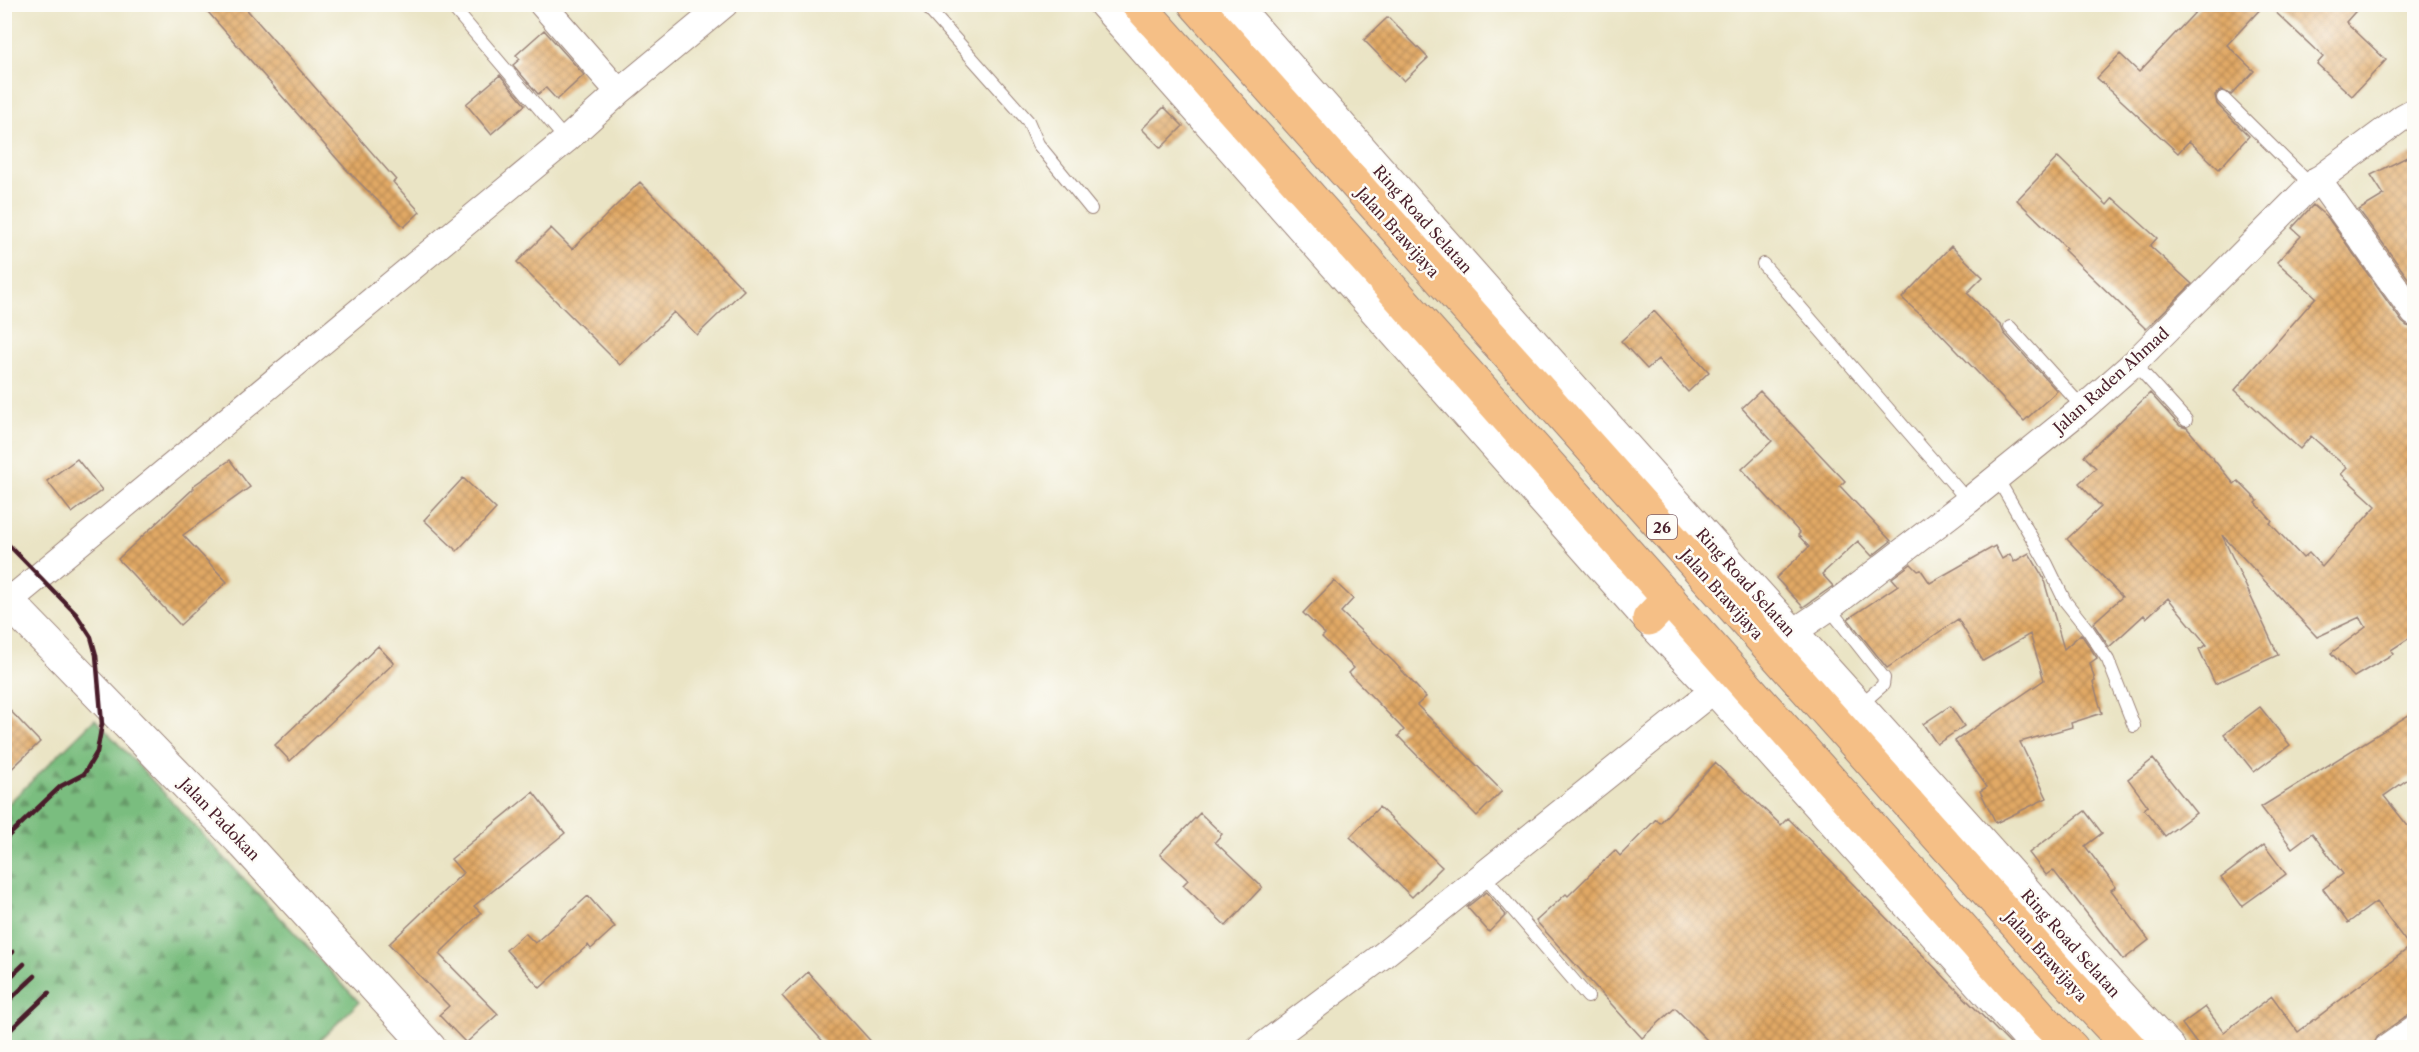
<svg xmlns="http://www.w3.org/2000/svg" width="2419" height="1052" viewBox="0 0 2419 1052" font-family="'Libre Caslon Text',serif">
	<defs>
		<pattern id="forest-firs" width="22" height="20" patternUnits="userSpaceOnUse" patternTransform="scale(1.5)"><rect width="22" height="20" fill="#7abd7f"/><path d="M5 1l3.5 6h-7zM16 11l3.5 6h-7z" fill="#669968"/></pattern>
		<pattern id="building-cross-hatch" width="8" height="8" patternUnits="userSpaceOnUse" patternTransform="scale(1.5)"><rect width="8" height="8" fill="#e1a965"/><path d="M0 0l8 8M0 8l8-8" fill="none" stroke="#b88953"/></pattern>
	</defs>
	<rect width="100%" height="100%" fill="#fdfcf7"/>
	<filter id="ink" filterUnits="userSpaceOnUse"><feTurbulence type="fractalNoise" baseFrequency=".0167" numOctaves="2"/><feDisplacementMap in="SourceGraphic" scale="12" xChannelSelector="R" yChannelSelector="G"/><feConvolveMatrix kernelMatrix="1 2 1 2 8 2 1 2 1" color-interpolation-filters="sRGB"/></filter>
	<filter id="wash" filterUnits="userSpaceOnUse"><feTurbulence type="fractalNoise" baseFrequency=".008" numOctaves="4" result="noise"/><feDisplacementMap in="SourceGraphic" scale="24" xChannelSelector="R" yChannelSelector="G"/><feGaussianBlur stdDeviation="1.35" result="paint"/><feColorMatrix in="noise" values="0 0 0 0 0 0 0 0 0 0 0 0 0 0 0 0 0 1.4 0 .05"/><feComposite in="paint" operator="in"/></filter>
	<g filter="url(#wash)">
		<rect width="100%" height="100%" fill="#eae4c5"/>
		<!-- forest -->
		<path fill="url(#forest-firs)" stroke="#626e55" stroke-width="1.5" d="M95 719 359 1002 313 1047H5V807Z"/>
		<g id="blocks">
			<!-- building -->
			<path fill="url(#building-cross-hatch)" d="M201 4H242L396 180 393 182 420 212 404 227 345 168Z
				M2203 4H2265L2227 45 2254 71 2231 95 2221 90 2215 95 2217 104 2249 136 2219 169 2189 141 2178 153 2097 78 2120 54 2139 72Z
				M2267 4H2362L2346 22 2386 60 2352 96 2317 64 2323 57Z
				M1388 17 1428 58 1404 81 1364 40Z
				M544 30 584 75 557 100 546 88 538 94 513 65 520 59 516 55Z
				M500 75 525 105 491 134 466 104Z
				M1164 107 1183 126 1161 148 1142 129Z
				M2415 153V288L2359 210 2384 195 2371 175Z
				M2058 157 2107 205 2113 198 2157 238 2150 246 2192 284 2146 329 2064 250 2066 248 2017 200Z
				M640 182 744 290 697 335 674 312 620 365 517 262 551 228 572 249Z
				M2313 205 2328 218 2402 322 2407 326 2415 328 2414 635 2391 650 2393 654 2354 677 2331 653 2366 627 2360 617 2317 637 2222 535 2278 655 2215 684 2199 649 2207 645 2168 598 2146 618 2144 615 2109 647 2093 623 2122 597 2067 539 2101 507 2079 483 2096 468 2084 456 2150 393 2180 426 2187 428 2234 484 2238 481 2258 501 2256 503 2272 521 2270 523 2303 558 2309 553 2322 567 2376 506 2341 474 2347 468 2311 436 2300 449 2235 390 2316 297 2277 262 2301 236 2292 228Z
				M1951 246 1983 277 1967 293 2001 326 2004 333 2057 391 2024 421 1936 329 1902 298Z
				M1654 311 1709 372 1688 392 1658 359 1647 369 1621 341Z
				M1760 391 1845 481 1840 486 1891 541 1872 556 1858 541 1822 574 1833 586 1803 607 1776 578 1809 547 1798 535 1800 533 1742 469 1772 441 1742 408Z
				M77 459 102 490 72 513 47 481Z
				M230 460 250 487 183 535 227 582 180 625 118 559 194 488 193 486Z
				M463 478 496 509 457 551 424 520Z
				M1995 546 2002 559 2010 554 2014 562 2029 553 2043 577 2064 649 2081 634 2097 658 2090 663 2095 681 2093 682 2102 713 2071 723 2072 727 2020 742 2047 798 1996 823 1980 791 1987 787 1955 741 2044 680 2030 634 1983 661 1958 619 1887 668 1848 619 1898 585 1892 578 1911 564 1918 571 1921 570 1930 583Z
				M1334 581 1353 599 1341 612 1394 662 1426 697 1417 705 1502 791 1477 816 1398 736 1404 730 1349 673 1354 668 1322 637 1325 634 1303 613Z
				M378 646 394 663 290 761 275 745Z
				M4 704 40 742 4 776Z
				M1950 706 1964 726 1937 744 1923 724Z
				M2260 707 2290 745 2254 772 2224 734Z
				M2415 711V774L2384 796 2415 835V1014L2405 1017 2378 1036 2372 1047H2199L2182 1024 2205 1007 2224 1032 2272 996 2298 1032 2410 947 2376 902 2348 923 2323 889 2343 874 2312 833 2292 848 2261 807Z
				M2153 759 2196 813 2165 836 2144 809 2148 806 2128 779Z
				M1715 763 1781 825 1788 818 2013 1047H1714L1675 1008 1642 1038 1536 921 1566 894 1568 896 1615 850 1620 856 1656 819 1660 823Z
				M533 792 565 833 474 906 481 913 439 954 498 1014 466 1043 439 1015 449 1006 389 944 463 873 451 859Z
				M1379 807 1442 867 1412 897 1350 837Z
				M2085 811 2102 833 2085 846 2116 887 2111 890 2149 940 2123 960 2053 870 2046 875 2029 853Z
				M1200 813 1222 834 1215 842 1262 887 1226 926 1183 885 1188 880 1160 854Z
				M2264 845 2286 874 2242 906 2221 878Z
				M1486 892 1506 915 1489 932 1467 907Z
				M588 896 615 927 591 949 588 945 540 988 506 950 525 933 535 943Z
				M808 972 876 1047H828L782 996Z"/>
		</g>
	</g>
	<g filter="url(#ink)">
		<use href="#blocks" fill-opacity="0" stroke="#9a8278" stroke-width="1.5"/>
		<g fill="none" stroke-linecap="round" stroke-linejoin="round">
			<defs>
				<path id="service" d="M450 4 566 140
					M924 4 1028 121 1038 144 1091 209
					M2223 98 2311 185
					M1763 264 1968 501
					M2010 327 2083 408
					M2134 363 2186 420
					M1997 478 2047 564 2065 601 2088 630 2108 660 2134 726
					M1829 608 1884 678 1883 685 1859 706
					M1483 875 1588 997"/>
				<path id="minor" d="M542 4 619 92
					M2318 179 2414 313
					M9 601 566 140 619 92 725 4
					M1792 633 1829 608 1968 501 2083 408 2134 363 2311 185 2403 117 2414 111
					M1260 1048 1377 960 1715 689
					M2387 1048 2414 1029"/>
				<path id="tertiary" d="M1105 4 1649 619 1715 689 2038 1048
					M1233 4C1456 258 1681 511 1908 761 1995 856 2079 955 2169 1048
					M4 597 244 844 430 1048"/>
				<path id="trunk" d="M1138 4 2045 1021 2072 1048
					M1195 4 2057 970 2130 1048
					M1649 619 1669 598"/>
			</defs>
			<!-- service casing -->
			<use href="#service" stroke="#9a8278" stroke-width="14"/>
			<!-- minor casing -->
			<use href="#minor" stroke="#9a8278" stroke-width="28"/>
			<!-- tertiary casing -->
			<use href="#tertiary" stroke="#9a8278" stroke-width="34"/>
			<!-- trunk casing -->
			<use href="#trunk" stroke="#9a8278" stroke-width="35"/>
			<!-- service -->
			<use href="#service" stroke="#fff" stroke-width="12"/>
			<!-- minor -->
			<use href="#minor" stroke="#fff" stroke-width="26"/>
			<!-- tertiary -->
			<use href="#tertiary" stroke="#fff" stroke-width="32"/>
			<!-- trunk -->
			<use href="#trunk" stroke="#f5bf86" stroke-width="33"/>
			<!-- rail -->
			<path stroke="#4a1f2b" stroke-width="4.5" d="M4 540 76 614 91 637 96 655 102 724 97 752 84 774 61 786 4 840
				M4 960 13 952
				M4 983 24 964
				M4 1005 35 976
				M4 1036 49 993"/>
		</g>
	</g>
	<g text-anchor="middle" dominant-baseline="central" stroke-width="5" stroke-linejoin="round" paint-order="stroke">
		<!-- shield labels -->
		<rect fill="#fdfcf7" stroke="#806168" stroke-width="1.5" x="1647" y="515" width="30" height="24" rx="4.5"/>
		<g font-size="15" font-weight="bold" fill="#4a1f2b">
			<text x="1662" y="527">26</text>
		</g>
		<!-- street labels -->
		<g font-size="16" fill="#4a1f2b" stroke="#fdfcf7">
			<text transform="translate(1423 219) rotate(48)">Ring Road Selatan</text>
			<text transform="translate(1398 232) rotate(48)">Jalan Brawijaya</text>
			<text transform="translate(2111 380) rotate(-42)">Jalan Raden Ahmad</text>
			<text transform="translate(1746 582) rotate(48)">Ring Road Selatan</text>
			<text transform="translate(1722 594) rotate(48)">Jalan Brawijaya</text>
			<text transform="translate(220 819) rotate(46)">Jalan Padokan</text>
			<text transform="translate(2071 943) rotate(48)">Ring Road Selatan</text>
			<text transform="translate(2046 956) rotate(48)">Jalan Brawijaya</text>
		</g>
	</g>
	<!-- margin -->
	<rect width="2419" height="1052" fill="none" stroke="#fdfcf7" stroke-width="24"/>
</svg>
